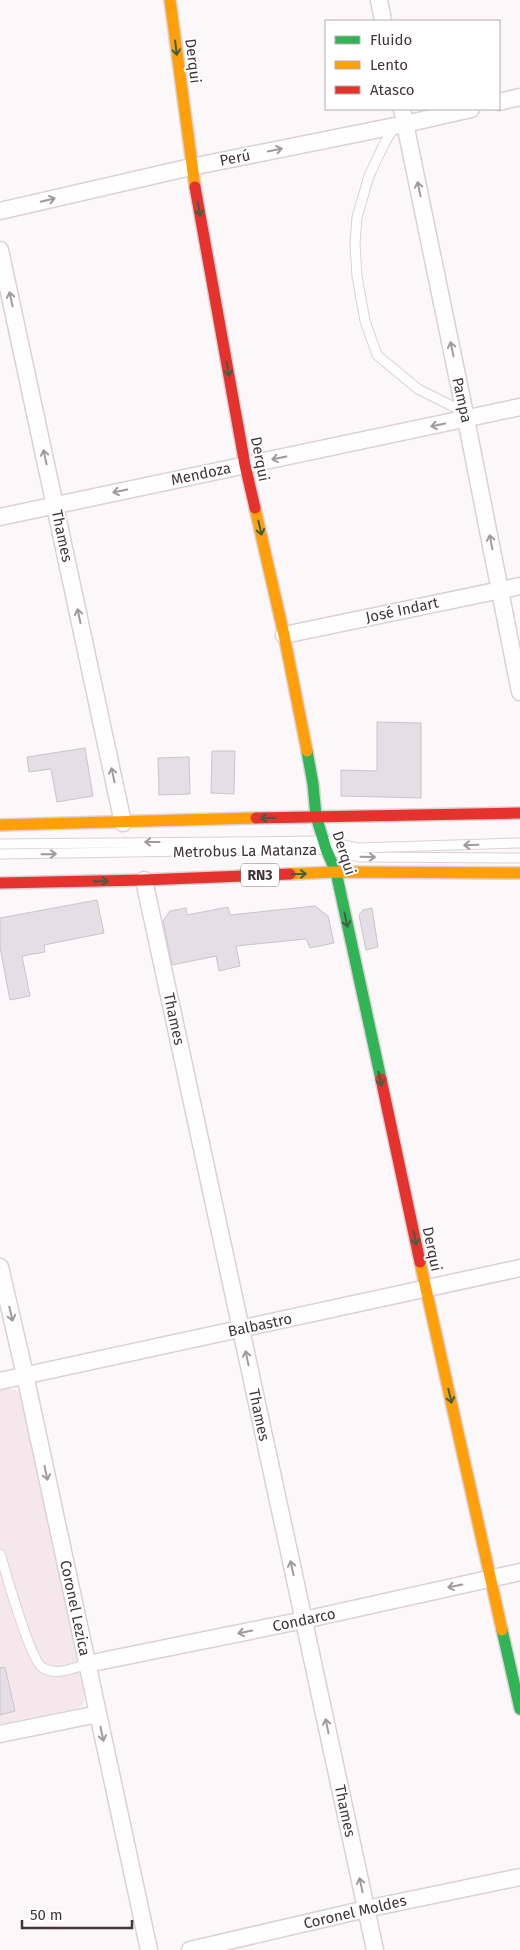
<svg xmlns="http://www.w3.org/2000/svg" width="520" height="1950" viewBox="0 0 520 1950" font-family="'Fira Sans',sans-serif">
	<rect width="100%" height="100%" fill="#fcf7f9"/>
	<!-- built -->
	<path fill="#f5e8ed" d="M7 1388 16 1390 21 1395 85 1699 83 1704 78 1708 0 1724V1390Z"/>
	<!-- building -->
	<path fill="#e5dee5" stroke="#cac4cb" d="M377 722 421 723V798L341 796V770L377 771Z
		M85 748 93 796 57 802 51 769 29 772 27 757Z
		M212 751H235L234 794 211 793Z
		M189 757 190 794 159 795 158 758Z
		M97 900 104 933 44 945 45 952 22 956 30 996 10 1000 0 947V918Z
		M315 906 328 916 334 943 310 948 306 939 236 946 240 966 219 971 216 956 172 965 163 921 170 911 186 908 187 915 228 907 230 915Z
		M372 908 378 947 366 950 359 915 363 910Z
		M5 1667 15 1711 0 1715V1668Z"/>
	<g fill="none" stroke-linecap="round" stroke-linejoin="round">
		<defs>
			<path id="lane" d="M395 126 384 144 369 176 357 217 355 244 357 276 365 321 377 355 418 389 464 412
				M0 844 324 841 358 848 520 843
				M0 854 326 849 360 857 520 858
				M0 1554C6 1572 30 1661 43 1668 57 1676 73 1668 87 1664"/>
			<path id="street" d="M379 0 383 21
				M499 102 520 97
				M402 109 466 419 520 692
				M0 211 191 167 405 124 471 109
				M0 250 123 823
				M0 517 520 407
				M284 635 520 586
				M144 880 375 1950
				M0 1267 25 1375 149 1950
				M0 1381 520 1268
				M87 1664 304 1620 520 1572
				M0 1734 98 1714
				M190 1950 366 1909 520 1877"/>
			<path id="fast" d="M307 751 313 784 316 816 326 849 336 872 381 1079
				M502 1630 520 1709"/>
			<path id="slow" d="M170 0 195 187
				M255 508 284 635 307 751
				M0 825 256 818
				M290 874 336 872 520 873
				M420 1262 502 1630"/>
			<path id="jam" d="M195 187 245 465 255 508
				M256 818 520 813
				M0 883 144 880 290 874
				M381 1079 420 1262"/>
		</defs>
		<!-- lane casing -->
		<use href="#lane" stroke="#dcd1d6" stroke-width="11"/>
		<!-- street casing -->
		<use href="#street" stroke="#dcd1d6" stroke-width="19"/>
		<!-- fast casing -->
		<use href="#fast" stroke="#dcd1d6" stroke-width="14"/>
		<!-- slow casing -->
		<use href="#slow" stroke="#dcd1d6" stroke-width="14"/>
		<!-- jam casing -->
		<use href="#jam" stroke="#dcd1d6" stroke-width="14"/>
		<!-- lane -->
		<use href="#lane" stroke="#fffefe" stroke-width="9"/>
		<!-- street -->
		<use href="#street" stroke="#fffefe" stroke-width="16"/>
		<!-- fast -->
		<use href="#fast" stroke="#30b455" stroke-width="11"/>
		<!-- slow -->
		<use href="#slow" stroke="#ff9f0a" stroke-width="11"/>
		<!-- jam -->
		<use href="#jam" stroke="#e5322d" stroke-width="11"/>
	</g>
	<!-- one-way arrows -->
	<defs><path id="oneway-shaft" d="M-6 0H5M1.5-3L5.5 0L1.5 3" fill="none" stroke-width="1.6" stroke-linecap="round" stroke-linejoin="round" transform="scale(1.25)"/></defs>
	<g stroke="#3c6144">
		<use href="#oneway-shaft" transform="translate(176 48) rotate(83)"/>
		<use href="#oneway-shaft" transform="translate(199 209) rotate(80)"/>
		<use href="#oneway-shaft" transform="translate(228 369) rotate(80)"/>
		<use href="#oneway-shaft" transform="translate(260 528) rotate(77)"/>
		<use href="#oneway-shaft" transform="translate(268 818) rotate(178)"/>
		<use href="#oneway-shaft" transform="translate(299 874) rotate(-2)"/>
		<use href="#oneway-shaft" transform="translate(101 881) rotate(-1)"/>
		<use href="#oneway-shaft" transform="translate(346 920) rotate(78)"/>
		<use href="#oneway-shaft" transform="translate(380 1079) rotate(78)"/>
		<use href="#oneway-shaft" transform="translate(415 1238) rotate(78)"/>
		<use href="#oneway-shaft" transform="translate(450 1396) rotate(77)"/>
	</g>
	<g stroke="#a1999c">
		<use href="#oneway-shaft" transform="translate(275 150) rotate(-11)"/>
		<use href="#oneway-shaft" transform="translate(419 189) rotate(-102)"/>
		<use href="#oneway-shaft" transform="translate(48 200) rotate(-13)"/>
		<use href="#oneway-shaft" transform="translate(11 299) rotate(-102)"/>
		<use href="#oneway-shaft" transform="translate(452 349) rotate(-102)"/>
		<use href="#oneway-shaft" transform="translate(438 425) rotate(168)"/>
		<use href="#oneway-shaft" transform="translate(45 457) rotate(-102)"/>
		<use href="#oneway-shaft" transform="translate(279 458) rotate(168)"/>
		<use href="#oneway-shaft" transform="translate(120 491) rotate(168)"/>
		<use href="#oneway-shaft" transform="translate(491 542) rotate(-101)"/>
		<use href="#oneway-shaft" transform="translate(79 616) rotate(-102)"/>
		<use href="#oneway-shaft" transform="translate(113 775) rotate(-102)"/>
		<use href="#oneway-shaft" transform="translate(152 842) rotate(180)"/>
		<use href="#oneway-shaft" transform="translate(471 845) rotate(178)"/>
		<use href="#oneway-shaft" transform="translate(49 854) rotate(-1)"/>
		<use href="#oneway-shaft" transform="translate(368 857) rotate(1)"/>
		<use href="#oneway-shaft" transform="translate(11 1314) rotate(77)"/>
		<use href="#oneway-shaft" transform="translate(247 1358) rotate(-102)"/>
		<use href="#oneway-shaft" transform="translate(46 1473) rotate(78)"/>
		<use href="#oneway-shaft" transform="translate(292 1568) rotate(-102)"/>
		<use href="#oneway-shaft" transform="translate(455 1586) rotate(168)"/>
		<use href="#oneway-shaft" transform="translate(245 1632) rotate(168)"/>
		<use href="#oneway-shaft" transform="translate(327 1726) rotate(-102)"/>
		<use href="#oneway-shaft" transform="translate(102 1734) rotate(78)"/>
		<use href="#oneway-shaft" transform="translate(361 1885) rotate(-102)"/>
	</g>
	<g text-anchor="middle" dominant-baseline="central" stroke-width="4" stroke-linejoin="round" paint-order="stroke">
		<!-- shield labels -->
		<rect fill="#fff" stroke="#7b7176" stroke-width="1" x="241" y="863.5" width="38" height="23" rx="4"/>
		<g font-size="14" font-weight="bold" fill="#43343b">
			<text x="260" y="875">RN3</text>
		</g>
		<!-- street labels -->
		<g font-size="15" fill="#43343b" stroke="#fff">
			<text transform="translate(193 61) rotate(83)">Derqui</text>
			<text transform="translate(235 158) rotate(-11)">Perú</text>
			<text transform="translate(462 400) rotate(78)">Pampa</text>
			<text transform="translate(260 459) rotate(79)">Derqui</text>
			<text transform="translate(201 474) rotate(-12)">Mendoza</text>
			<text transform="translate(62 536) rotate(78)">Thames</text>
			<text transform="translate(402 610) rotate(-12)">José Indart</text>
			<text transform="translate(245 851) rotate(-1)">Metrobus La Matanza</text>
			<text transform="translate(344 853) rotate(72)">Derqui</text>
			<text transform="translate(174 1019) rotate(78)">Thames</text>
			<text transform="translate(432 1249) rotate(78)">Derqui</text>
			<text transform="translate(260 1325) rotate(-12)">Balbastro</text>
			<text transform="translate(259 1415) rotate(78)">Thames</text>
			<text transform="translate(75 1608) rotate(78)">Coronel Lezica</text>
			<text transform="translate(304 1620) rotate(-12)">Condarco</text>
			<text transform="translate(345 1811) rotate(78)">Thames</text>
			<text transform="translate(355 1912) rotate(-13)">Coronel Moldes</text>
		</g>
	</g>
	<!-- legend -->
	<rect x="325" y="20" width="175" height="90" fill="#ffffff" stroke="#b4aeb1"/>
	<rect x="335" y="36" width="25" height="8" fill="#30b455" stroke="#b4aeb1"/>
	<text x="370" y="45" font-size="15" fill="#43343b">Fluido</text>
	<rect x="335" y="61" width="25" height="8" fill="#ff9f0a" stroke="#b4aeb1"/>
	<text x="370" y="70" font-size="15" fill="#43343b">Lento</text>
	<rect x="335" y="86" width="25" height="8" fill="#e5322d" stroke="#b4aeb1"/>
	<text x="370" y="95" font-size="15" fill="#43343b">Atasco</text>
	<!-- scale -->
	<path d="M22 1920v8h110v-8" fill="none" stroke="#43343b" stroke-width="2.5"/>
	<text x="30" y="1920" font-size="15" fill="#43343b" stroke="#ffffff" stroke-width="4" paint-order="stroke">50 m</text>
</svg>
